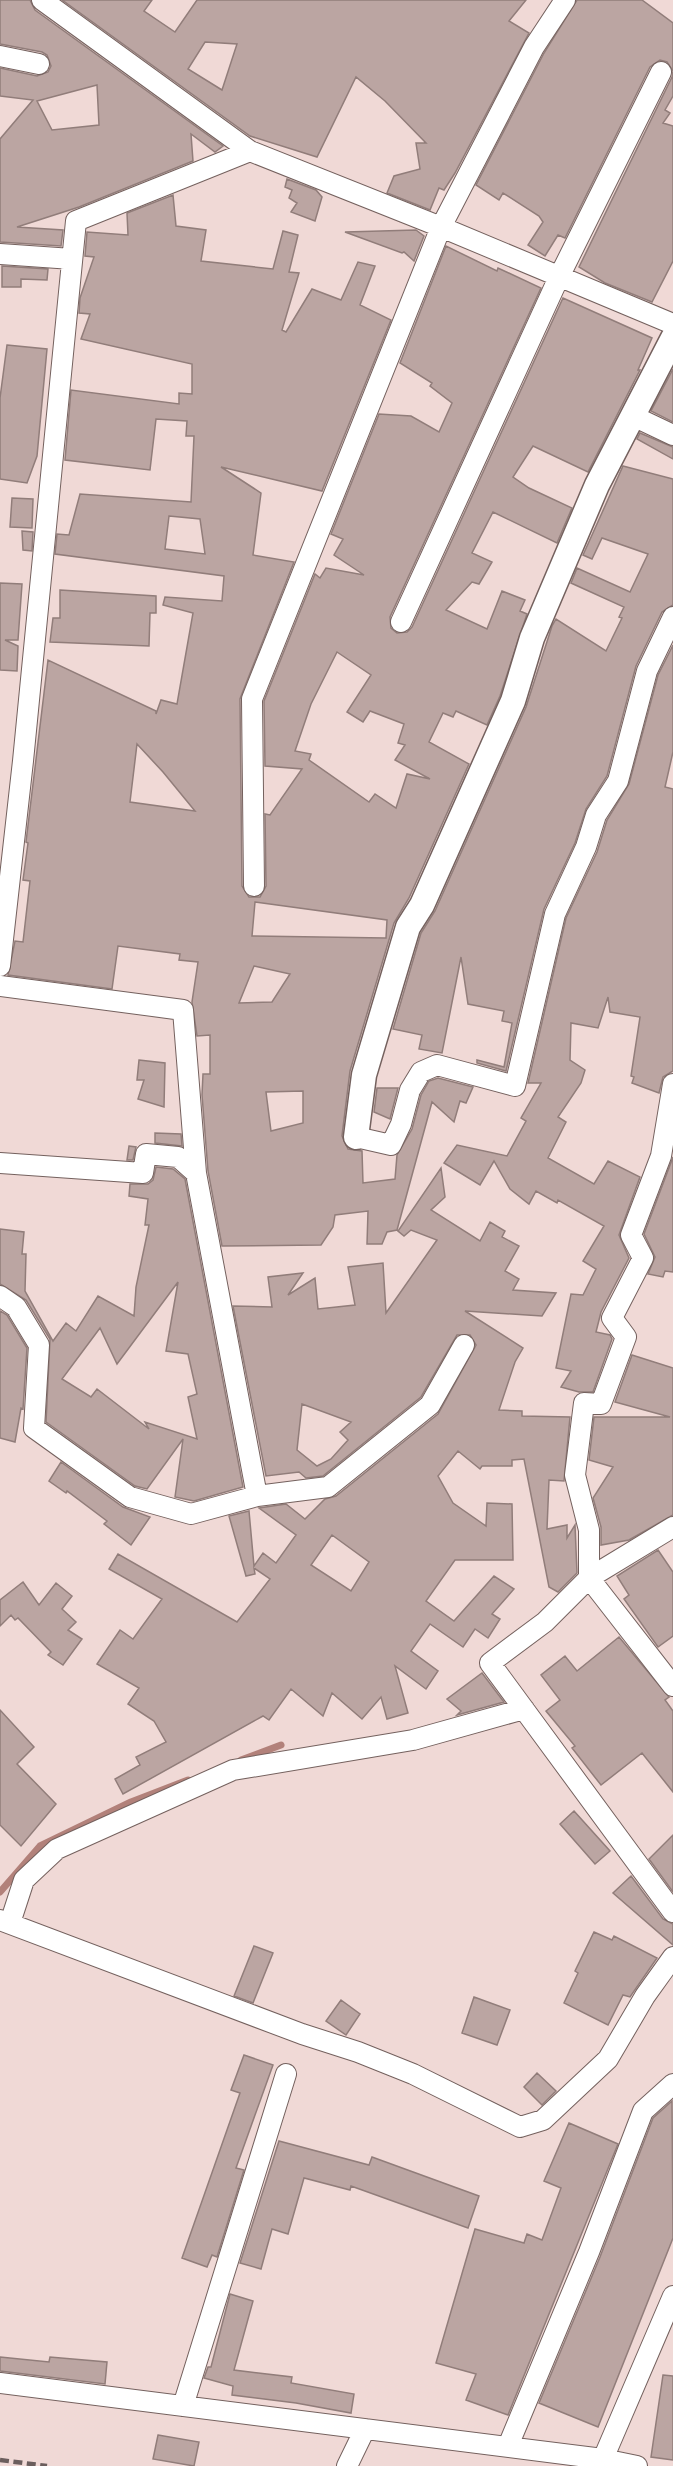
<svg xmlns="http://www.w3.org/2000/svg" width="673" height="2466" viewBox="0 0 673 2466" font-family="'Fira Sans Condensed',sans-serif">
	<rect width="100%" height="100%" fill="#f0d9d6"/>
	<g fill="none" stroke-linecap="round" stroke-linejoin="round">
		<!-- stream -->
		<path stroke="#b2817a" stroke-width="7" d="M241 1760 281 1745
			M0 1892 40 1846 131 1802 188 1780"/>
	</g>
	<!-- building -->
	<path fill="#bba5a2" stroke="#917d7a" stroke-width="1.5" fill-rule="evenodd" d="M0 0H30L35 10 223 146 215 152 191 134 193 161 79 207 17 227 63 230 61 246 0 242V139L33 100 0 96V68L37 76 48 72 51 66 47 55 42 52 0 44ZM97 85 99 125 52 130 37 101Z
		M62 0H152L144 11 175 32 197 0H526L509 21 529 33 455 173 444 190 439 188 430 210 387 193 394 176 420 169 416 143H426L385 101 356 77 317 157 250 136ZM205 42 237 44 222 90 188 69Z
		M577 0H642L673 23V96L665 110 670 113 663 123 673 126V261L652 302 605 283 579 267 672 77 673 71 667 62 660 60 650 67 565 238 558 235 545 256 528 245 543 222 539 216 503 193 499 200 476 185 544 53Z
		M287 179 316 190 322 197 315 221 291 212 297 203 289 198 292 190 285 187Z
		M173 195 176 226 206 230 201 261 273 269 283 231 298 235 289 272 299 273 282 330 286 332 312 289 341 300 358 262 375 266 360 305 391 320 322 491 221 467 261 493 253 555 294 562 240 699 242 886 249 897H260L266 886 265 814 270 815 302 769 265 766 264 701 315 574 320 578 326 568 364 575 334 555 343 539 331 534 379 414 411 416 439 432 452 403 430 386 432 383 400 363 446 246 497 271 498 268 541 288 390 617 391 628 397 633 407 632 412 627 563 298 652 338 638 370H640L588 472 533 446 513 477 529 488 572 508 557 543 493 512 472 553 492 562 479 584 472 582 446 610 487 629 502 591 525 600 520 611 527 614 500 696 487 725 456 711 453 717 443 713 429 742 469 764 409 898 394 923 350 1071 342 1136 348 1149 362 1151 363 1183 395 1179 397 1155 412 1129 421 1095 429 1081 438 1078 473 1087 466 1103 460 1101 454 1122 432 1102 397 1230 387 1232 382 1244H367L368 1211 335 1215 333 1227 321 1245 222 1246 208 1171 202 1095 203 1074H210V1035L197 1036 192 1002 198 962 179 960 180 954 118 946 112 989 8 975 15 941 23 942 30 881 23 880 28 843 26 842 48 660 156 711V714L161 700 177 704 193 613 163 605 165 597 222 601 224 576 55 554 57 534 69 535 80 494 191 502 194 436H186L187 421 156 419 150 470 65 460 71 390 179 404V393L192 394V364L81 339 90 314 79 313 80 298 94 257 85 256 87 232 128 235 127 213ZM169 516 200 519 205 554 165 549ZM337 652 371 675 347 712 363 722 370 711 404 724 398 743 405 745 395 760 430 779 407 774 396 808 375 794 369 802 309 760 311 754 295 751 311 704ZM137 744 163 772 195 811 130 802ZM255 902 387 920 386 938 252 936ZM254 966 290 974 272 1002 239 1003ZM303 1091V1123L271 1131 266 1092Z
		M416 230 424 236 414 261 404 252 402 253 345 232Z
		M2 266 48 269 47 280 21 279V287H2Z
		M7 345 47 349 37 456 27 483 0 479V398Z
		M673 369V422L651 411Z
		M640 433 673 447V459L637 439Z
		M623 466 673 479V605L662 612 636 666 607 776 586 809 575 843 544 909 506 1071 477 1063V1060L504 1067 512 1023 502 1021 504 1011 468 1004 461 957 442 1053 419 1049 422 1035 393 1029 421 933 435 911 526 707 552 626 556 619 606 651 622 618 619 617 624 607 571 583 577 568 630 592 648 554 602 538 592 559 583 555Z
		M12 498 33 499 32 528 10 527Z
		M22 531 33 532 32 551 23 550Z
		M0 583 22 584 18 640H5L18 646 17 671 0 670Z
		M60 590 156 596V613H150L149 646 50 642 53 618H60Z
		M673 645V752L665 787 673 789V1071L663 1077 659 1093 632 1083 634 1077 631 1076 640 1017 610 1012 608 997 598 1028 571 1023 570 1060 585 1070 581 1083 558 1117 566 1122 548 1158 594 1184 608 1161 640 1177 619 1235 629 1258 601 1312 596 1332 610 1335 612 1339 593 1392H579L561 1387 571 1371 556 1368 571 1294 583 1295 596 1269 583 1261 604 1226 558 1200 557 1203 536 1191 529 1204 510 1189 494 1161 480 1185 444 1163 457 1145 507 1156 526 1121 521 1118 541 1083H528L566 918 597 852 607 820 629 784 658 675Z
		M139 1060 165 1063 164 1107 138 1099 144 1080H137Z
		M377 1088H398L390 1119 374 1112Z
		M155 1133 181 1134 182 1146 155 1143Z
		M129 1146 136 1147 133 1160H127Z
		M673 1157V1272L665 1271 663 1277 648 1274 655 1257 644 1234Z
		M156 1167 173 1169 185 1179 243 1487 194 1501 175 1497 183 1439 147 1489 135 1486 46 1422 50 1339 26 1300 0 1284V1229L24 1232 22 1254H26L25 1291 53 1341 66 1323 76 1331 98 1296 134 1316 136 1287 149 1225H145L148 1199 129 1196 130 1184H148L153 1180ZM178 1282 166 1351 188 1354 197 1394 188 1397 197 1439 145 1422 149 1429 97 1389 91 1397 62 1379 100 1328 117 1364Z
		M441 1168 445 1197 431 1210 480 1241 490 1222 505 1231 502 1237 519 1246 505 1271 519 1279 513 1290 556 1293 542 1316 465 1311 523 1348 515 1362 499 1410 522 1411V1416L570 1417 564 1481 549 1480 547 1529 567 1525V1538L575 1525 577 1573 558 1592 549 1587 524 1459 512 1460V1466H482L480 1469 458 1451 438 1476 453 1503 486 1526 487 1503 512 1504 513 1560H455L426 1601 454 1621 494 1576 514 1589 492 1614 500 1619 488 1638 475 1629 463 1647 430 1624 411 1651 438 1671 426 1689 395 1666 408 1713 387 1719 381 1697 362 1719 332 1693 323 1716 291 1689 269 1720 263 1716 123 1794 115 1779 140 1765 136 1757 166 1742 154 1721 128 1704 139 1688 97 1664 120 1630 133 1639 162 1599 109 1569 118 1554 237 1622 270 1579 254 1568 255 1574 246 1576 229 1516 249 1511 254 1566 263 1553 276 1563 296 1535 259 1508 286 1504 305 1519 325 1499 336 1496 438 1414 476 1345 470 1335H457L421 1397 323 1476 306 1478 299 1472 266 1476 233 1306 272 1307 268 1277 303 1273 288 1295 315 1278 318 1309 355 1305 348 1267 383 1263 386 1313 437 1240 411 1230 404 1236 398 1231ZM302 1404 351 1422 340 1432 348 1440 331 1459 317 1466 297 1450ZM332 1535 369 1562 351 1591 311 1565Z
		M0 1311 7 1315 27 1348 23 1409 21 1408 15 1442 0 1438Z
		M632 1355 673 1368V1515L629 1540 601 1545V1527L593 1498 613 1467 589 1460 594 1417H670L615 1402Z
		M61 1462 123 1507 150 1517 131 1545 104 1524 107 1521 67 1491 66 1493 49 1481Z
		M658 1550 673 1572V1636L658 1647 624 1599 629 1595 617 1576Z
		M23 1582 39 1605 56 1583 72 1596 62 1609 76 1622 68 1630 82 1639 63 1665 48 1655 51 1652 18 1618 15 1620 11 1615 0 1626V1600Z
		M619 1637 669 1697 665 1700 673 1711V1792L642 1753 601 1785 572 1748 575 1746 546 1711 560 1700 541 1675 565 1656 577 1671Z
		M482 1673 504 1702 457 1715 461 1711 447 1699Z
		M0 1710 34 1747 17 1764 56 1804 21 1846 0 1825Z
		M574 1811 610 1851 595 1864 560 1824Z
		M673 1835V1892L649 1859Z
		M631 1876 663 1919 673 1924V1945L613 1893Z
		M594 1932 612 1940 614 1936 657 1958 630 1997 623 1995 608 2025 564 2003 578 1973 575 1971Z
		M254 1946 273 1953 253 2003 234 1996Z
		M474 1997 510 2010 497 2045 462 2033Z
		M341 2000 360 2014 346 2035 326 2021Z
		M244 2055 273 2065 236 2168 244 2170 217 2257 212 2255 207 2267 182 2258 240 2093 231 2090Z
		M537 2073 556 2091 542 2105 524 2087Z
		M672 2101 673 2238 598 2427 539 2403 600 2257 653 2118Z
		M569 2123 618 2144 508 2415 466 2400 476 2374 436 2363 475 2229 524 2243 527 2234 542 2240 561 2188 544 2181Z
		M279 2141 369 2165 372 2157 479 2196 468 2228 351 2186 350 2190 304 2178 288 2234 272 2229 261 2269 240 2263Z
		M230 2294 253 2301 234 2370 292 2377 291 2383 354 2394 351 2413 296 2403 232 2395 233 2386 204 2378 208 2367H211Z
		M0 2357 49 2362 50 2357 107 2362 105 2384 0 2371Z
		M663 2375 673 2376V2460L651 2457Z
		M158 2435 199 2442 194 2466 153 2459Z"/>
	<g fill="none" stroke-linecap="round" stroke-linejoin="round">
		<defs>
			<path id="minor" d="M42 0 250 151 441 227 673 324
				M0 56 39 64
				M0 254 72 259
				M633 416 673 435
				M401 622 559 277 661 72
				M254 886 252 699 441 227 534 47 565 0
				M0 966 23 761 76 221 250 151
				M0 986 183 1010 196 1173
				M673 1084 661 1156 631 1235 643 1258 612 1318 626 1337 601 1404 584 1403 575 1475 589 1530V1578L673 1686
				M356 1137 391 1145 401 1124 410 1090 421 1072 437 1065 515 1086 555 914 586 847 596 815 618 781 647 671 673 617
				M0 1163 143 1173 146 1154 178 1157 196 1173 257 1496 191 1514 130 1497 34 1428 39 1345 16 1307 0 1296
				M257 1496 328 1487 430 1405 464 1345
				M673 1527 589 1578 545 1622 490 1663 673 1912
				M0 1920 302 2034 358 2052 413 2074 520 2127 543 2120 608 2059 645 1996 673 1957
				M10 1923 24 1880 57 1849 233 1770 413 1740 524 1709
				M0 2383 603 2459
				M183 2406 286 2074
				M508 2446 589 2252 643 2111 673 2084
				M347 2466 365 2429
				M637 2466 603 2459 673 2296"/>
			<path id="tertiary" d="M356 1137 364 1075 408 927 422 905 513 701 532 638 597 485 673 338"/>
		</defs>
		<!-- minor casing -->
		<use href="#minor" stroke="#74615e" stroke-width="22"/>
		<!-- tertiary casing -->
		<use href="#tertiary" stroke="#74615e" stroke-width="27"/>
		<!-- minor -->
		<use href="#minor" stroke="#fff" stroke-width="20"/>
		<!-- tertiary -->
		<use href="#tertiary" stroke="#fff" stroke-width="24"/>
		<!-- rail -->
		<path stroke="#6b5e5d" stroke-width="4.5" stroke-dasharray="9 4.5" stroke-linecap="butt" d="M0 2460 47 2466"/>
	</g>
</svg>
